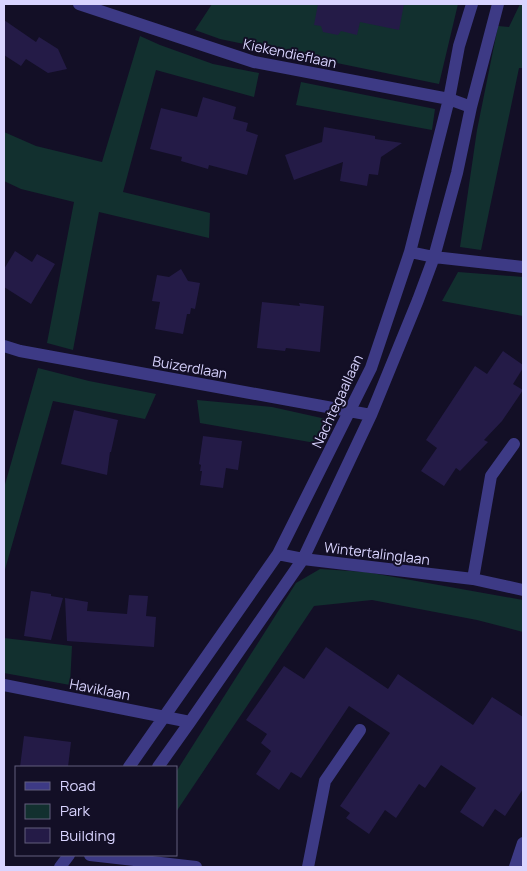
<svg xmlns="http://www.w3.org/2000/svg" width="527" height="871" viewBox="0 0 527 871" font-family="Manrope,sans-serif">
	<rect width="100%" height="100%" fill="#130f26"/>
	<!-- green -->
	<path fill="#12302f" d="M212 4H458L439 84 220 39 195 30Z
		M520 4H523V68H519L481 250 460 247 477 130 498 26 509 27Z
		M140 36 160 45 213 64 259 73 254 97 156 70 123 192 210 213 209 238 99 212 73 350 47 343 74 202 21 189 4 181V132L36 146 102 162Z
		M301 82 435 109 432 130 296 105Z
		M458 272 523 277V316L442 301Z
		M38 368 89 381 156 394 145 419 53 401 4 573V488Z
		M197 400 272 407 335 421 321 444 200 423Z
		M320 569 366 572 523 600V632L477 620 372 600 314 606 176 812V772L296 583Z
		M4 638 72 646 70 685 4 673Z"/>
	<!-- building -->
	<path fill="#241b47" d="M318 4H404L399 30 360 22 357 35 341 31 338 35 323 32 321 26 314 25Z
		M4 20 36 42 39 37 58 49 67 69 48 73 26 59 21 66 4 55Z
		M203 97 236 107 233 119 248 123 246 131 258 135 247 175 209 165 208 169 181 161 182 157 150 149 161 108 197 117Z
		M324 127 375 136V139L402 143 381 157 378 175 369 174 367 186 340 181 343 162 294 180 285 155 322 142Z
		M15 251 32 262 37 254 55 264 31 304 4 287V269Z
		M181 269 188 281 200 283 195 309 191 308 190 314H187L183 334 155 329 160 302 152 301 157 275 169 277Z
		M262 302 300 306 299 303 324 306 320 352 286 348 285 351 257 348Z
		M503 351 523 365V368L513 384 523 390 502 421 484 440 488 442 460 471 456 468 444 486 421 471 437 448 426 440 475 366 487 374Z
		M74 410 118 420 111 452H110L107 475 61 464Z
		M203 436 242 441 238 470 226 468 223 488 200 485 202 471H200L201 465 199 464Z
		M31 591 51 594V596L63 598 51 640 24 636Z
		M129 595 148 596 146 616 156 617 154 647 67 641 65 598 88 602 87 611 127 614Z
		M326 647 388 689 398 674 473 725 492 697 523 717V789L505 816 495 809 483 827 460 812 476 788 441 765 425 788 419 784 396 818 385 810 369 834 346 818 350 813 340 806 390 733 349 706 301 778 291 772 279 790 256 774 271 751 261 743 267 734 246 720 284 666 304 679Z
		M24 736 71 742 68 767H20Z"/>
	<g fill="none" stroke-linecap="round" stroke-linejoin="round">
		<!-- minor -->
		<path stroke="#3d3a85" stroke-width="12" d="M79 4 254 62 449 99 471 107
			M410 252 434 257 523 267
			M4 346 20 351 371 415
			M278 554 303 559 473 579 523 590
			M473 579 491 476 514 444
			M4 685 190 722
			M129 767 278 554 371 368 410 252 449 99 459 46 472 4
			M158 767 190 722 303 559 371 415 418 300 434 257 457 173 471 107 498 4
			M90 855 196 867
			M60 867 69 855
			M308 867 325 781 360 730
			M515 867 523 843"/>
	</g>
	<g text-anchor="middle" dominant-baseline="central" stroke-width="4" stroke-linejoin="round" paint-order="stroke">
		<!-- street labels -->
		<g font-size="14" fill="#d9d4ff" stroke="#130f26">
			<text transform="translate(290 53) rotate(12)">Kiekendieflaan</text>
			<text transform="translate(190 367) rotate(10)">Buizerdlaan</text>
			<text transform="translate(337 401) rotate(-65)">Nachtegaallaan</text>
			<text transform="translate(377 553) rotate(7)">Wintertalinglaan</text>
			<text transform="translate(100 689) rotate(11)">Haviklaan</text>
		</g>
	</g>
	<!-- border -->
	<rect width="527" height="871" fill="none" stroke="#d9d4ff" stroke-width="10"/>
	<!-- legend -->
	<rect x="15" y="766" width="162" height="90" fill="#130f26" stroke="#625e7d"/>
	<rect x="25" y="782" width="25" height="8" fill="#3d3a85" stroke="#625e7d"/>
	<text x="60" y="791" font-size="15" fill="#d9d4ff">Road</text>
	<rect x="25" y="804" width="25" height="15" fill="#12302f" stroke="#625e7d"/>
	<text x="60" y="816" font-size="15" fill="#d9d4ff">Park</text>
	<rect x="25" y="828" width="25" height="15" fill="#241b47" stroke="#625e7d"/>
	<text x="60" y="841" font-size="15" fill="#d9d4ff">Building</text>
</svg>
